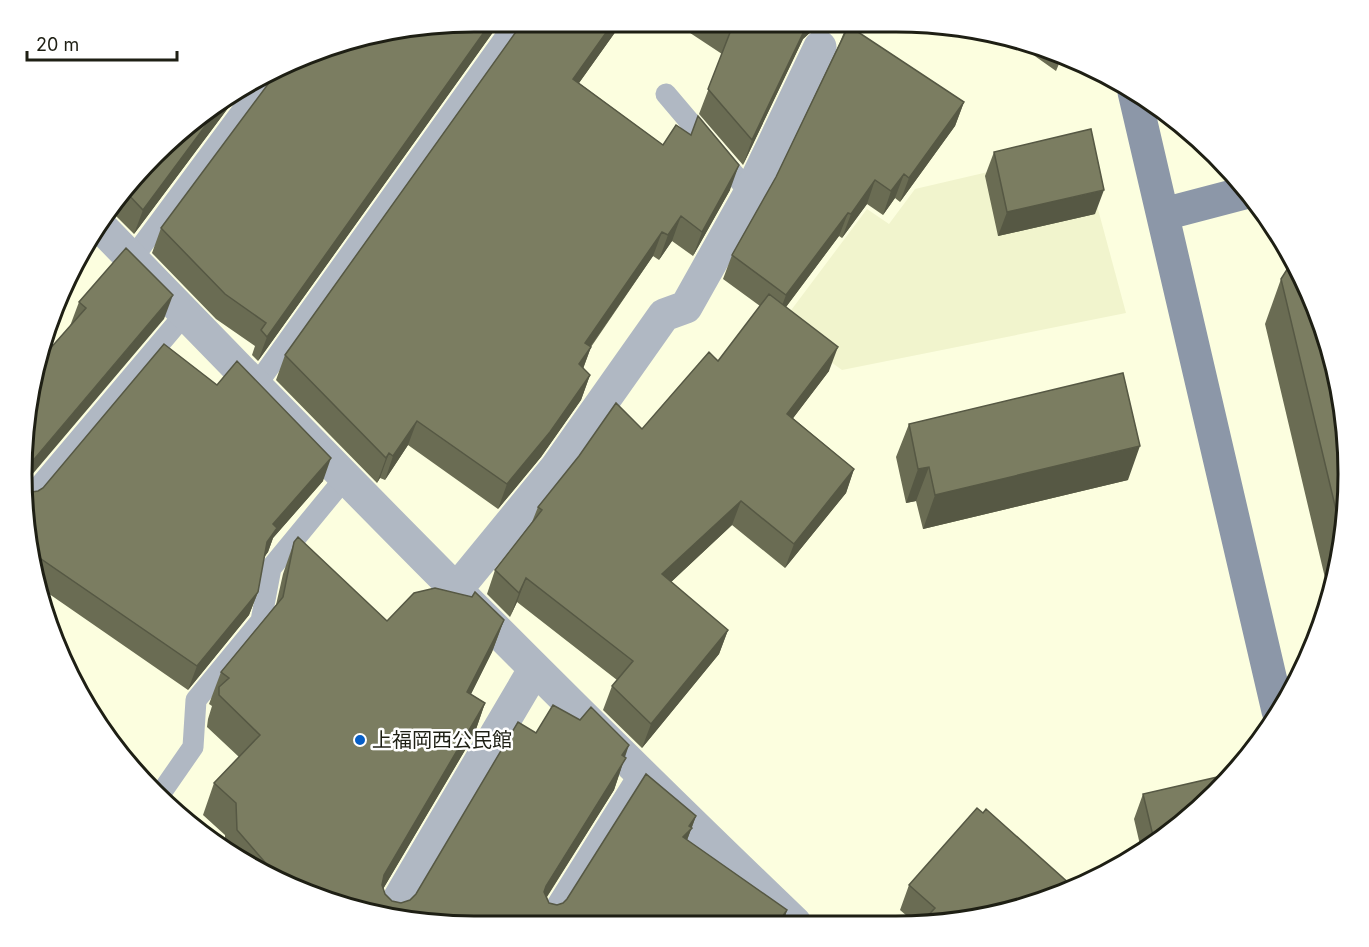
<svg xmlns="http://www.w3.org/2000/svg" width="1369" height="947" viewBox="0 0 1369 947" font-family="Inter,'Noto Sans JP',sans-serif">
	<rect width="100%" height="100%" fill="#fcfedf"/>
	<!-- built -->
	<path fill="#f1f4cd" d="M1082 150 1126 313 842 370 780 325 867 209 889 224 915 189Z"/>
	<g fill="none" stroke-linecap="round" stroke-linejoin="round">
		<!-- lane -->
		<path stroke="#b0b8c3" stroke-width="21" d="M666 94 750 193
			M132 259 267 77
			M255 387 516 22
			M25 503 184 315
			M159 796 193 747 196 700 261 621 271 568 345 478
			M545 924 639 774"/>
		<!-- street -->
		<path stroke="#b0b8c3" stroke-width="33" d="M101 227C329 462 558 696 795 923
			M456 590 556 468 664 315 686 307 750 193 820 47
			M389 916 534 670"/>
		<!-- secondary -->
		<path stroke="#8c97a8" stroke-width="33" d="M1134 92 1278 711
			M1164 214 1248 192"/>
	</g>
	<!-- wall -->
	<path fill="#6a6c53" d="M474 21H501L258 361 252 355 255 346 216 319 152 253 161 228Z
		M523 22 621 24 579 83 663 145 730 190 693 256 672 241 659 260 653 256 591 347 583 369 590 375 581 400 541 457 498 509 408 445 385 480 380 478 377 483 276 380 285 355Z
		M678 25 814 27 813 30 803 39 743 165 699 114 722 54Z
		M846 27 852 28 964 102 955 126 900 202 895 198 883 215 867 204 842 238 839 236 786 307 829 371 793 418 854 469 846 493 785 568 732 525 671 582 728 630 719 654 642 748 603 710 612 686 617 680 517 602 510 617 487 594 495 570 532 522 538 507 642 429 718 361 760 306 723 279 732 255 776 177 840 42Z
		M1012 40 1061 59 1056 71Z
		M243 88 134 234 114 214 111 212 133 175 222 97Z
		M994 152 1095 214 998 236 985 176Z
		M1281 279 1347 503 1333 590 1330 599 1265 324Z
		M79 302 164 319 70 326Z
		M909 424 1128 480 923 529 916 501 906 503 896 457Z
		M323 481 273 538 268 552 264 557 258 592 249 615 188 690 42 589 25 533 32 492Z
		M294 542 387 621 504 620 492 652 471 694 485 703 474 735 383 889 385 894 392 901 401 903 410 900 416 894 536 733 625 757 614 790 547 897 549 903 557 905 563 903 696 816 687 840 787 910 783 923 444 925 357 911 274 879 225 849V835L203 815 214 783 239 757 207 727 208 719 212 706 209 704 221 672 276 605 283 574Z
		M1143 794 1194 813 1141 849 1134 819Z
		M983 813 955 922H914L900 910 909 885Z"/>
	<!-- shaded-wall -->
	<path fill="#565844" d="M492 21H501L258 361 267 337Z
		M613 23 621 24 564 104 573 79Z
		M806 27H814L813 30 803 39 743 165 752 140Z
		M243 88 134 234 143 210 229 94Z
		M964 102 955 126 900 202 909 178Z
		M739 165 730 190 693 256 702 232Z
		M904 174 895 198 883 215 891 191Z
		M875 180 867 204 842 238 851 214Z
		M1104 190 1095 214 998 236 1007 212Z
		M848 213 839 236 777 319 786 295Z
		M681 216 672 241 659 260 668 235Z
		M662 232 653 256 576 367 585 343Z
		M173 295 164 319 25 483V470Z
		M591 347 582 371 579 364Z
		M838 347 829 371 778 438 787 414Z
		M590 375 581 400 541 457 498 509 507 484Z
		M417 421 408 445 385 480 393 456Z
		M1140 446 1128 480 923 529 935 495Z
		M389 453 380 478 377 483 386 458Z
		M331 458 323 481 273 538 268 552 258 566 273 524Z
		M929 467 916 501 906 503 918 469Z
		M854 469 846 493 785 568 794 544Z
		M741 501 732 525 653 599 662 574Z
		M526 578 517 602 510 617 519 593Z
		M258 592 249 615 188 690 197 666Z
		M504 620 492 652 456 724 467 692Z
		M728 630 719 654 642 748 651 724Z
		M485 703 474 735 373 906 384 875Z
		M629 745 614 790 534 917 546 886 622 755Z
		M696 816 680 859 683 837 689 826Z
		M787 910 783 923H778Z"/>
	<!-- building -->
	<path fill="#7b7d61" stroke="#565844" stroke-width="1.5" d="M474 21H492L267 337 261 330 266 323 225 294 161 228 277 72 356 37Z
		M523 22 613 23 573 79 663 145 676 125 691 135 698 116 739 165 702 232 681 216 668 235 662 232 585 343 591 347 579 364 590 375 550 432 507 484 417 421 393 456 389 453 386 458 285 355Z
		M724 25 806 27 752 140 708 89 731 30Z
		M846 27 852 28 964 102 909 178 904 174 891 191 875 180 851 214 848 213 786 295 732 255 776 177 846 31Z
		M229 94 143 210 124 190 133 175 222 97Z
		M1091 129 1104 190 1007 212 994 152Z
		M126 248 173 295 25 470V414L40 360 86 308 79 302Z
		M1293 260 1324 328 1344 414 1347 503 1342 535 1281 279Z
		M769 294 838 347 787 414 854 469 794 544 741 501 662 574 728 630 651 724 612 686 633 661 526 578 519 593 495 570 542 510 538 507 579 456 616 403 642 429 709 352 718 361Z
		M164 344 217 385 237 361 331 458 273 524 277 528 267 542 258 592 197 666 31 552 25 533V488L32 492 38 491 43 488Z
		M1123 373 1140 446 935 495 929 467 918 469 909 424Z
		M298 537 387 621 414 593 435 588 472 597 475 592 504 620 467 692 485 703 384 875 382 885 385 894 392 901 401 903 410 900 416 894 518 722 536 733 553 705 580 720 591 707 629 745 622 755 626 758 546 886 544 892 549 903 557 905 563 903 567 899 646 774 696 816 689 826 692 828 683 837 787 910 778 923 444 925 357 911 305 891 301 887 299 889 284 884 237 830 236 803 214 783 260 735 219 695V687L229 678 221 672 283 597 294 542Z
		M1222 776 1224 782 1194 813 1154 840 1143 794Z
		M977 808 983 813 986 809 1072 886 955 922H924L923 921 935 908 909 885Z
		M1081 878 1087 882 1075 886Z"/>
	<!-- markers -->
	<circle fill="#065ec7" stroke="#fff" stroke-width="2" cx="360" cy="740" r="6"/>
	<g text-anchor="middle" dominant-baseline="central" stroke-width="5" stroke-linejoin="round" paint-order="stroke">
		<!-- poi labels -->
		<g font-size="20" fill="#1e1f14" stroke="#fff" text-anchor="start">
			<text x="372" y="740">上福岡西公民館</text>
		</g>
	</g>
	<!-- crop -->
	<path d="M0 0H1369V947H0ZM474 32H896A442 442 0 0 1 1338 474V474A442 442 0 0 1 896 916H474A442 442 0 0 1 32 474V474A442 442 0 0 1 474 32Z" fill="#fff" fill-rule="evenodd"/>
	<path fill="none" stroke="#1e1f14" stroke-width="3" d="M474 32H896A442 442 0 0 1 1338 474V474A442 442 0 0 1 896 916H474A442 442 0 0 1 32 474V474A442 442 0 0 1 474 32Z"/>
	<!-- scale -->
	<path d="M27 51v9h150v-9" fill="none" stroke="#1e1f14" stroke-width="3"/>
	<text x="36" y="51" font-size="18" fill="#1e1f14" stroke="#ffffff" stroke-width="4.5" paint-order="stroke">20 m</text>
</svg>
